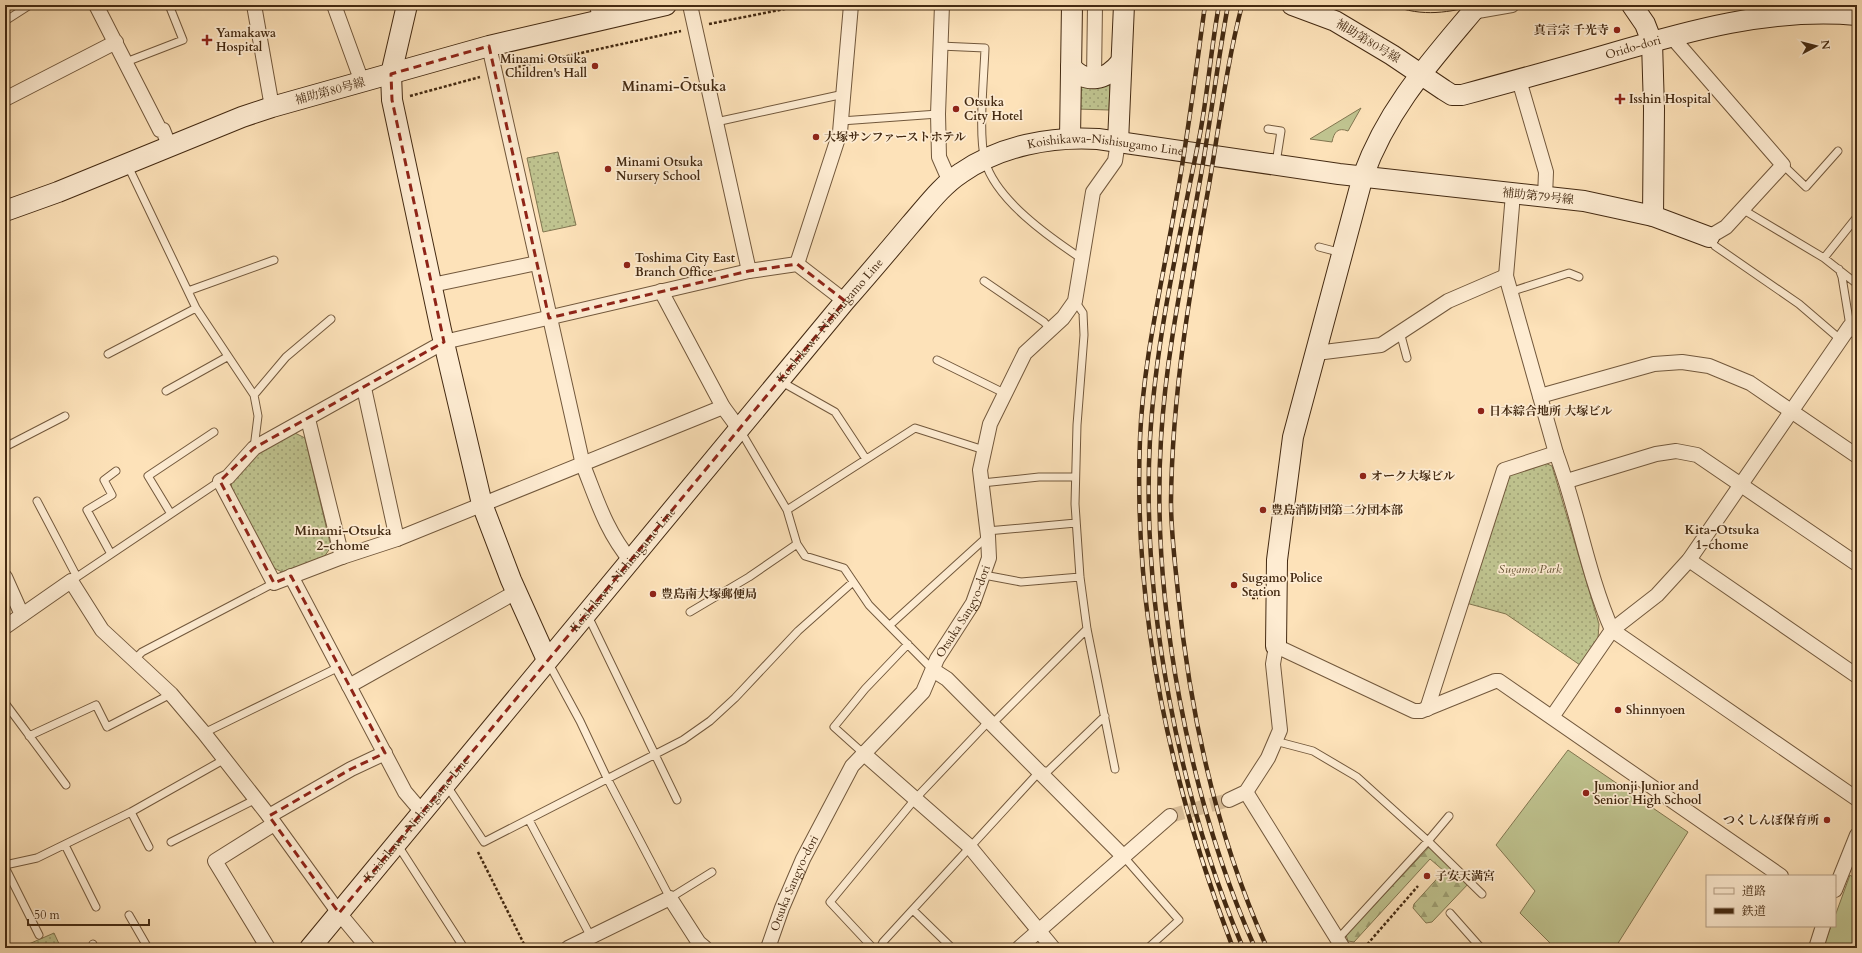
<svg xmlns="http://www.w3.org/2000/svg" width="1862" height="953" viewBox="0 0 1862 953" font-family="Cardo,'Noto Serif JP',serif">
	<defs>
		<pattern id="grass-dots" width="8" height="8" patternUnits="userSpaceOnUse"><rect width="8" height="8" fill="#bfc38f"/><path d="M2 2h.1M6 6h.1" fill="none" stroke="#9d9f73" stroke-width="1.8" stroke-linecap="round"/></pattern>
		<pattern id="forest-firs" width="22" height="20" patternUnits="userSpaceOnUse"><rect width="22" height="20" fill="#bfc38f"/><path d="M5 1l3.5 6h-7zM16 11l3.5 6h-7z" fill="#9d9f73"/></pattern>
	</defs>
	<rect width="100%" height="100%" fill="#fde2b9"/>
	<filter id="stains"><feTurbulence type="fractalNoise" baseFrequency=".005" numOctaves="4"/><feColorMatrix values="0 0 0 0 .2 0 0 0 0 .09 0 0 0 0 .02 0 0 0 .5 -.17"/></filter>
	<radialGradient id="worn" r=".72"><stop offset=".6" stop-color="#630" stop-opacity="0"/><stop offset="1" stop-color="#630" stop-opacity=".3"/></radialGradient>
	<!-- grass -->
	<path fill="url(#grass-dots)" stroke="#827650" d="M1079 82C1093 91 1096 88 1110 82L1109 110 1076 109Z
		M558 152 576 225 543 232 527 158Z
		M293 432 305 438 331 547 324 557 282 572 270 566 232 490 231 481 258 454Z
		M1545 463 1552 466 1599 624 1598 638 1580 665 1506 614 1466 603 1508 473Z
		M54 933 61 948H22V947Z"/>
	<!-- forest -->
	<path fill="url(#forest-firs)" stroke="#827650" d="M1432 844 1470 882 1432 922 1426 923 1413 908 1414 904 1444 871 1430 859 1354 942 1348 941 1346 935Z"/>
	<!-- garden -->
	<path fill="#bfc38f" stroke="#827650" d="M1361 108 1348 131C1338 127 1334 132 1332 142L1310 139Z
		M1568 750 1688 832 1615 948H1555L1520 913 1535 891 1496 845Z
		M1850 875 1857 880V948H1823L1831 926H1835V916Z"/>
	<g fill="none" stroke-linecap="round" stroke-linejoin="round">
		<!-- street-tunnel -->
		<path stroke="#d8bd98" stroke-width="14" stroke-dasharray="14 7" stroke-linecap="butt" d="M1170 816 1229 800"/>
		<defs>
			<path id="lane" d="M5 21 30 5
				M940 46 985 48C984 78 978 133 985 161 996 200 1049 237 1082 259
				M126 62 183 40 169 5
				M841 121 938 114
				M716 122 844 94
				M1268 129 1281 131 1276 163
				M1783 165 1806 187 1838 151
				M128 166 196 308 254 395 258 416 254 448
				M1742 209 1824 258 1857 284
				M1709 237 1715 246 1799 304 1841 340
				M1319 247 1342 253
				M1824 258 1856 218 1857 219
				M1839 269 1842 277 1850 326
				M984 281 1044 322 1051 330
				M188 291 274 260
				M1510 292 1569 273 1579 277
				M1075 301 1083 313 1084 335 1077 425 1075 504 1080 577 1087 629 1115 769
				M1400 332 1407 358
				M108 354 196 308
				M937 360 1006 394
				M780 381 835 412 866 459
				M166 391 227 357
				M254 395 286 357 331 319
				M740 430 787 510 797 544 805 556 844 568 869 605 933 670
				M5 447 65 416
				M982 483 1039 477H1075
				M37 501 77 577
				M787 510 915 428 984 450
				M171 514 148 476 214 432
				M987 531 1076 523
				M111 554 87 510 112 495 104 480 116 471
				M984 575 1021 582 1080 577
				M71 581 220 481
				M690 612 749 577 797 544
				M588 616 677 800
				M890 625 988 536
				M133 661 142 652 274 583
				M548 662 580 721 607 778 670 898 712 872
				M5 703 66 785
				M992 724 1087 629
				M204 733 339 667
				M29 736 96 705 107 727 171 694
				M1275 741 1313 751 1357 777 1428 841 1338 939
				M863 753 834 727 865 689 908 644
				M447 786 484 842 683 740 710 721 735 698 798 631 853 582
				M131 812 149 847
				M1449 816 1428 841 1482 894
				M529 820 591 937
				M171 842 256 799
				M397 844 464 948
				M65 845 96 907
				M1124 857 1179 920 1148 948
				M5 865 37 858 131 812 225 759
				M5 867 39 935
				M913 910 952 948
				M1450 913 1481 948
				M129 915 148 948
				M93 944 94 948
				M873 948 830 902 916 798 989 721
				M880 948 883 942 1040 771H1048L1105 716"/>
			<g id="street">
				<path d="M96 5 160 130H163L170 148"/>
				<path d="M254 5 272 107"/>
				<path d="M334 5 362 82"/>
				<path d="M597 5 600 19"/>
				<path d="M690 5 749 271"/>
				<path d="M942 5 938 114 939 157 950 182"/>
				<path d="M1472 12 1512 5"/>
				<path d="M1671 36 1783 165 1726 227 1709 237"/>
				<path d="M489 46 583 465C597 500 606 531 631 561"/>
				<path d="M1094 78 1095 5"/>
				<path d="M1519 80 1546 172 1545 197"/>
				<path d="M5 99 116 42"/>
				<path d="M1513 194 1506 276 1556 453C1578 511 1587 573 1612 630L1857 799"/>
				<path d="M797 264 840 132 851 5"/>
				<path d="M432 285 537 263"/>
				<path d="M661 291 723 407 740 430"/>
				<path d="M1316 353 1381 345 1448 301 1506 276"/>
				<path d="M364 388 397 539"/>
				<path d="M1540 396 1654 364 1682 362 1709 366 1750 383 1857 456"/>
				<path d="M723 407 397 539 342 557 274 583 220 481 228 477 254 448 444 342 749 271 797 264 845 301"/>
				<path d="M308 419 342 557"/>
				<path d="M1567 481 1656 454 1676 451 1697 455 1857 564"/>
				<path d="M1689 560 1857 676"/>
				<path d="M291 576 405 792 422 812"/>
				<path d="M5 577 22 615"/>
				<path d="M5 627 71 581 102 630 171 694 204 733 269 816 339 913 368 948"/>
				<path d="M933 670 947 679 1124 857"/>
				<path d="M349 686 516 592"/>
				<path d="M1427 709 1504 470 1556 453"/>
				<path d="M1552 717 1612 630 1657 595 1689 560 1850 326 1857 332"/>
				<path d="M863 753 969 846 1053 948"/>
				<path d="M1246 792 1343 948"/>
				<path d="M1229 800 1246 792 1268 758 1280 730 1273 664 1276 646 1414 711H1421L1495 681H1499L1781 876"/>
				<path d="M269 816 351 769 385 753"/>
				<path d="M1835 890 1857 835"/>
				<path d="M268 948 215 861 274 824"/>
				<path d="M568 948 670 898 699 943 705 948"/>
				<path id="s1" d="M768 948 782 908 803 859 852 766 923 692 937 659 973 603 989 558 988 536 980 470 990 424 1025 353 1063 318 1075 301 1093 192 1115 161 1118 142"/>
				<path d="M1019 948 1170 816"/>
				<path d="M1816 948 1823 926"/>
			</g>
			<g id="secondary">
				<path d="M407 5 391 74 392 100 441 330 482 504 511 580 547 660"/>
				<path id="s2" d="M1292 5 1335 21 1392 55 1444 90 1452 95H1462C1510 82 1558 69 1606 55 1688 31 1771 7 1857 15"/>
				<path d="M1632 5 1645 24 1652 42 1654 109 1653 216"/>
				<path d="M1071 67C1087 85 1106 80 1120 63"/>
				<path d="M1070 138 1072 5"/>
				<path d="M1118 142 1124 5"/>
				<path d="M5 211 58 192 242 117 272 107 489 46 666 5"/>
				<path d="M1276 646 1277 560 1293 437 1363 176C1388 107 1432 60 1478 5"/>
				<path id="s3" d="M310 948 845 301C867 276 889 250 910 225 926 207 941 186 961 173 1000 146 1051 136 1098 139L1339 174 1584 201 1653 216 1709 237"/>
			</g>
		</defs>
		<!-- lane casing -->
		<use href="#lane" stroke="#72583c" stroke-width="9"/>
		<!-- street casing -->
		<use href="#street" stroke="#72583c" stroke-width="16"/>
		<!-- secondary casing -->
		<use href="#secondary" stroke="#442a12" stroke-width="22"/>
		<!-- path -->
		<path stroke="#442a12" stroke-width="2.5" stroke-dasharray="3 2" stroke-linecap="butt" d="M1364 8V5
			M709 24 805 5
			M508 69 681 31
			M410 96 480 77
			M1252 598H1258
			M478 852 526 948
			M1364 948 1418 886"/>
		<!-- lane -->
		<use href="#lane" stroke="#feecd2" stroke-width="7"/>
		<!-- street -->
		<use href="#street" stroke="#feecd2" stroke-width="14"/>
		<!-- secondary -->
		<use href="#secondary" stroke="#feecd2" stroke-width="20"/>
		<!-- tram -->
		<path stroke="#442a12" stroke-width="1" d="M1390 5C1426 18 1446 12 1482 5"/>
		<defs>
			<path id="rail" d="M1205 5C1196 70 1188 136 1176 201 1163 280 1143 359 1140 439 1133 614 1171 786 1233 948
				M1219 5C1211 48 1208 91 1200 134 1180 235 1156 336 1150 439 1141 603 1179 797 1243 948
				M1228 5C1217 65 1210 126 1199 186 1184 270 1166 354 1161 439 1151 601 1189 800 1255 948
				M1242 5C1227 62 1219 127 1209 185 1190 290 1172 395 1171 502 1171 532 1175 563 1178 593 1190 714 1217 837 1267 948"/>
		</defs>
		<!-- rail casing -->
		<use href="#rail" stroke="#442a12" stroke-width="4.5"/>
		<!-- rail -->
		<use href="#rail" stroke="#feecd2" stroke-width="3" stroke-dasharray="9" stroke-linecap="butt"/>
	</g>
	<!-- marked area -->
	<path fill="none" stroke="#8f2418" stroke-width="3" stroke-dasharray="8 5" stroke-linejoin="round" d="M489 46 549 318 749 271 797 264 845 301 339 913 269 816 351 769 385 753 291 576 274 583 220 481 254 448 444 342 392 100 391 74Z"/>
	<!-- markers -->
	<g fill="#8f2418" stroke="#feecd2" stroke-width="1.5">
		<circle cx="1617" cy="30" r="4"/>
		<path d="M205 34h4v4h4v4h-4v4h-4v-4h-4v-4h4z"/>
		<circle cx="595" cy="66" r="4"/>
		<path d="M1618 93h4v4h4v4h-4v4h-4v-4h-4v-4h4z"/>
		<circle cx="956" cy="109" r="4"/>
		<circle cx="816" cy="137" r="4"/>
		<circle cx="608" cy="169" r="4"/>
		<circle cx="627" cy="265" r="4"/>
		<circle cx="1481" cy="411" r="4"/>
		<circle cx="1363" cy="476" r="4"/>
		<circle cx="1263" cy="510" r="4"/>
		<circle cx="1234" cy="585" r="4"/>
		<circle cx="653" cy="594" r="4"/>
		<circle cx="1618" cy="710" r="4"/>
		<circle cx="1586" cy="793" r="4"/>
		<circle cx="1827" cy="820" r="4"/>
		<circle cx="1427" cy="876" r="4"/>
	</g>
	<g text-anchor="middle" dominant-baseline="central" stroke-width="3.5" stroke-linejoin="round" paint-order="stroke">
		<!-- poi labels -->
		<g font-size="12" font-weight="bold" fill="#442a12" stroke="#feecd2" text-anchor="start">
			<text x="1609" y="30" text-anchor="end">真言宗 千光寺</text>
			<text x="216" y="33">Yamakawa<tspan x="216" dy="14">Hospital</tspan></text>
			<text x="587" y="59" text-anchor="end">Minami Otsuka<tspan x="587" dy="14">Children's Hall</tspan></text>
			<text x="1629" y="99">Isshin Hospital</text>
			<text x="964" y="102">Otsuka<tspan x="964" dy="14">City Hotel</tspan></text>
			<text x="824" y="137">大塚サンファーストホテル</text>
			<text x="616" y="162">Minami Otsuka<tspan x="616" dy="14">Nursery School</tspan></text>
			<text x="635" y="258">Toshima City East<tspan x="635" dy="14">Branch Office</tspan></text>
			<text x="1489" y="411">日本綜合地所 大塚ビル</text>
			<text x="1371" y="476">オーク大塚ビル</text>
			<text x="1271" y="510">豊島消防団第二分団本部</text>
			<text x="1242" y="578">Sugamo Police<tspan x="1242" dy="14">Station</tspan></text>
			<text x="661" y="594">豊島南大塚郵便局</text>
			<text x="1626" y="710">Shinnyoen</text>
			<text x="1594" y="786">Jumonji Junior and<tspan x="1594" dy="14">Senior High School</tspan></text>
			<text x="1819" y="820" text-anchor="end">つくしんぼ保育所</text>
			<text x="1435" y="876">子安天満宮</text>
		</g>
		<!-- street labels -->
		<g font-size="12" fill="#442a12" stroke="#feecd2">
			<text transform="translate(1368 41) rotate(31)">補助第80号線</text>
			<text stroke="none"><textPath href="#s2" startOffset="372">Orido-dori</textPath></text>
			<text transform="translate(330 91) rotate(-15)">補助第80号線</text>
			<text stroke="none"><textPath href="#s3" startOffset="1164">Koishikawa-Nishisugamo Line</textPath></text>
			<text transform="translate(1538 196) rotate(6)">補助第79号線</text>
			<text stroke="none"><textPath href="#s3" startOffset="815">Koishikawa-Nishisugamo Line</textPath></text>
			<text stroke="none"><textPath href="#s3" startOffset="491">Koishikawa-Nishisugamo Line</textPath></text>
			<text stroke="none"><textPath href="#s1" startOffset="394">Otsuka Sangyo-dori</textPath></text>
			<text stroke="none"><textPath href="#s3" startOffset="167">Koishikawa-Nishisugamo Line</textPath></text>
			<text stroke="none"><textPath href="#s1" startOffset="70">Otsuka Sangyo-dori</textPath></text>
		</g>
		<!-- park labels -->
		<g font-size="12" font-style="italic" fill="#635031" stroke="#feecd2">
			<text x="1530" y="569">Sugamo Park</text>
		</g>
		<!-- neighbourhood labels -->
		<g font-size="13" font-weight="bold" fill="#442a12" stroke="#feecd2">
			<text x="1722" y="530">Kita-Otsuka<tspan x="1722" dy="15">1-chome</tspan></text>
			<text x="343" y="531">Minami-Otsuka<tspan x="343" dy="15">2-chome</tspan></text>
		</g>
		<!-- quarter labels -->
		<g font-size="14" font-weight="bold" fill="#442a12" stroke="#feecd2">
			<text x="674" y="86">Minami-Ōtsuka</text>
		</g>
	</g>
	<!-- margin -->
	<rect width="1862" height="953" fill="none" stroke="#fde2b9" stroke-width="20"/>
	<rect x="6" y="6" width="1850" height="941" fill="none" stroke="#442a12" stroke-width="2"/>
	<rect x="10" y="10" width="1842" height="933" fill="none" stroke="#442a12"/>
	<!-- legend -->
	<rect x="1706" y="875" width="130" height="52" fill="#feecd2" stroke="#b49e85"/>
	<rect x="1714" y="888" width="20" height="6" fill="#feecd2" stroke="#b49e85"/>
	<text x="1742" y="895" font-size="12" fill="#442a12">道路</text>
	<rect x="1714" y="908" width="20" height="6" fill="#442a12" stroke="#b49e85"/>
	<text x="1742" y="915" font-size="12" fill="#442a12">鉄道</text>
	<!-- north arrow -->
	<g transform="translate(1816 46) rotate(83)" stroke="#feecd2" stroke-width="3" paint-order="stroke">
	<path d="M0-3L7 15L0 10L-7 15Z" fill="#442a12"/>
	<text y="-6" font-size="11" font-weight="bold" text-anchor="middle" fill="#442a12">N</text>
	</g>
	<!-- scale -->
	<path d="M28 919v6h121v-6" fill="none" stroke="#442a12" stroke-width="2"/>
	<text x="34" y="919" font-size="12" fill="#442a12" stroke="#feecd2" stroke-width="3" paint-order="stroke">50 m</text>
	<rect width="100%" height="100%" filter="url(#stains)"/>
	<rect width="100%" height="100%" fill="url(#worn)"/>
</svg>
